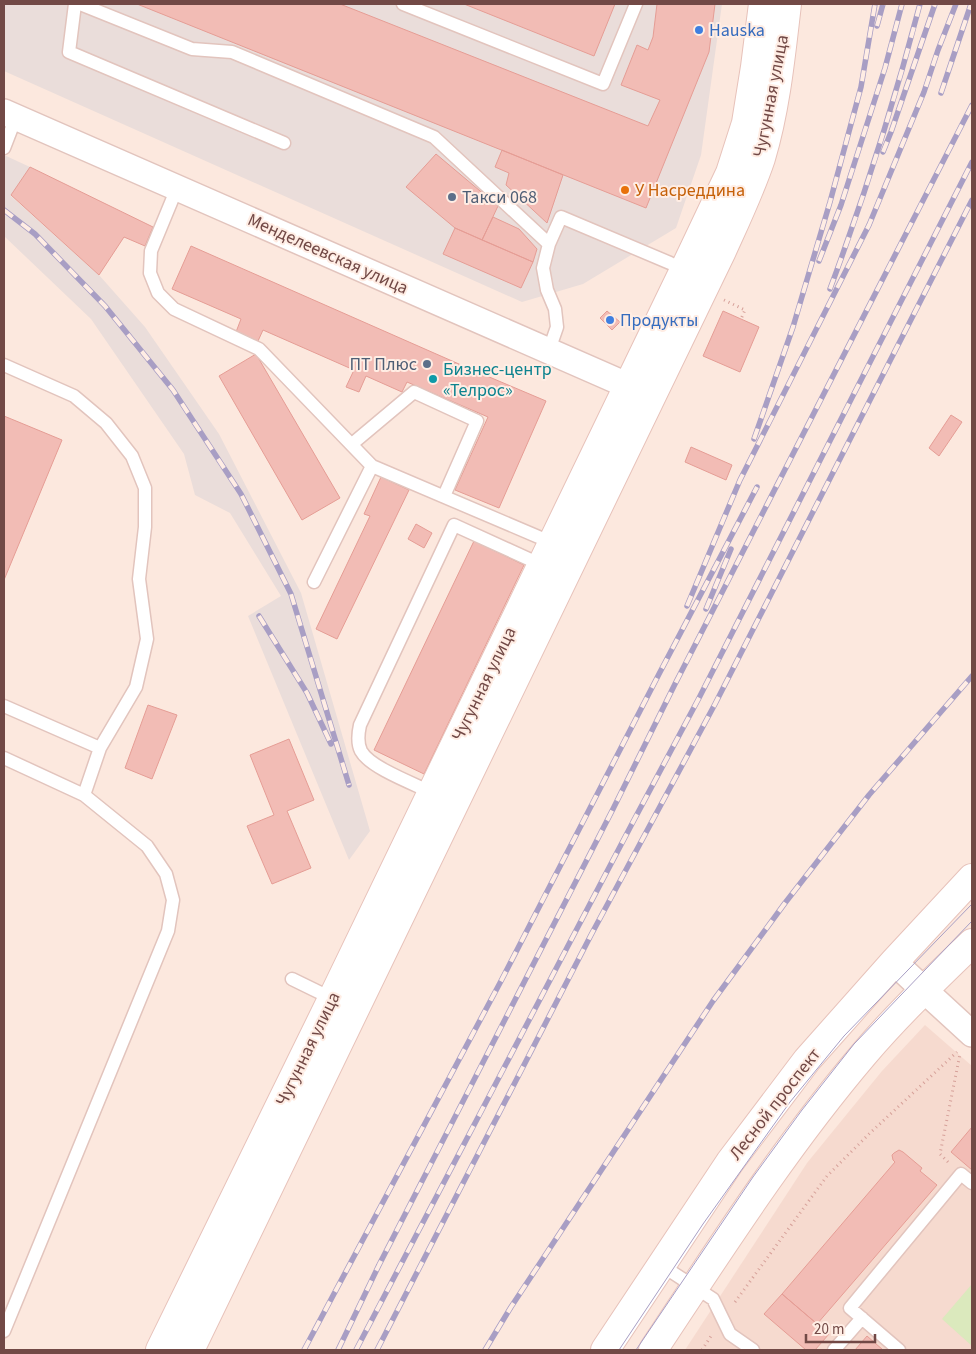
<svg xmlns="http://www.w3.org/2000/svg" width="976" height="1354" viewBox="0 0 976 1354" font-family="'Source Sans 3',sans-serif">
	<rect width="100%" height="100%" fill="#fce8de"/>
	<!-- residential -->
	<path fill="#f6dacf" d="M925 1025 972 1066V1350H685L807 1163 882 1071Z"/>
	<!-- industrial -->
	<path fill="#eaddda" d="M4 4H722L701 155 676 228 583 284 522 302 4 71Z
		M4 155 30 167 11 196 99 275 145 327 219 434 301 593 370 831 349 860 248 616 281 596 230 513 195 495 184 454 91 319 4 236Z"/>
	<!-- green -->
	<path fill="#dbe9bd" d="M972 1284V1346L942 1319Z"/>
	<!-- building -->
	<path fill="#f2bcb5" stroke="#e59d95" d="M137 4H340L648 126 660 100 621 85 637 45 648 50 653 37 657 4H715L709 52 646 208Z
		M464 4H615L594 56Z
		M502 150 563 175 547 223 506 185 509 173 495 167Z
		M436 154 498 206 482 240 455 228 406 187Z
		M30 167 153 227 145 246 124 237 99 275 11 195Z
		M493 217 519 229 537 249 533 262 482 240Z
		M455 228 533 262 521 288 443 254Z
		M191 246 468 368 546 401 499 508 455 490 488 417 407 382 402 392 366 376 359 392 346 387 354 370 263 330 258 341 236 332 241 319 172 289Z
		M607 311 620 322 612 330 600 318Z
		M723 311 759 327 740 372 703 356Z
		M256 354 340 498 302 520 219 376Z
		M951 415 962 422 939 456 929 448Z
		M4 416 62 440 4 580Z
		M691 447 732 465 726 480 685 462Z
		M381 477 409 490 337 639 316 629 370 516 364 514Z
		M416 524 432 533 424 548 408 539Z
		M474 541 524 565 424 774 374 750Z
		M148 705 177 715 152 779 125 768Z
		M289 739 314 800 287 811 311 868 272 884 247 826 274 815 250 755Z
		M972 1127V1170L951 1152Z
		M899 1150 903 1152 922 1168 920 1171 937 1185 817 1324 782 1294 895 1162 893 1160 892 1155 894 1153Z
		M782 1294 829 1334 815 1350H806L764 1314Z
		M867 1336 883 1350H855Z"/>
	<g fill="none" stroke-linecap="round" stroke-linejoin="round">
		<defs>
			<path id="lane" d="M75 4 69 52 284 143
				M80 4 192 49 232 52 434 137 549 244 543 268 547 290 555 309 557 327 549 350
				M403 4 603 84 636 4
				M4 148 16 117
				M177 188 151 251 150 273 158 293 174 309 259 349 372 466 555 544
				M549 244 561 217 670 263 686 271
				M4 365 74 396 106 423 132 456 145 488V527L139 579 147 639 136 687 100 748 84 795
				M352 444 414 392 477 421 444 496
				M314 582 372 466
				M4 706 100 748
				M4 758 84 795 147 846 166 874 173 900 168 931 4 1331
				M435 794C417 785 370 768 361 751 357 743 358 734 360 725L454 525 544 566
				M292 979 335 1000
				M661 1265 713 1299 730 1334 753 1350
				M834 1350 862 1318
				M899 1350 850 1308 961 1174 972 1183"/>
			<path id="street" d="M4 112 647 394
				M894 962 924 990 972 1034"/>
			<path id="secondary" d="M160 1350 332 999 684 270 730 173 746 123 755 67 763 4
				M190 1350 721 253C735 222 750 191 761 158 776 108 781 55 787 4
				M605 1350 730 1162 807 1060 894 962 972 878
				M653 1350C720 1249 785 1147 864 1054 897 1015 935 979 972 943"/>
		</defs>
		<!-- lane casing -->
		<use href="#lane" stroke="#e2c4bd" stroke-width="15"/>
		<!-- street casing -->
		<use href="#street" stroke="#e2c4bd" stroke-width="28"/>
		<!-- secondary casing -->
		<use href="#secondary" stroke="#e7c2ba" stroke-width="30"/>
		<!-- path -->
		<path stroke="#d6a099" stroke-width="3" stroke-dasharray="1 4" stroke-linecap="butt" d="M724 300 745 310 741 319
			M948 1162 940 1154 960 1054
			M735 1302 827 1176 869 1134 957 1052
			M702 1350 711 1336"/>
		<!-- lane -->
		<use href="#lane" stroke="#fff" stroke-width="12"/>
		<!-- street -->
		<use href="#street" stroke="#fff" stroke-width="25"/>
		<!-- secondary -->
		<use href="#secondary" stroke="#fff" stroke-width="28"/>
		<!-- tram -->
		<path stroke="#a89ec4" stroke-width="1" d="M619 1350 703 1224 790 1102 844 1036 972 904
			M636 1350 753 1177 802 1110 854 1044 972 921"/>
		<defs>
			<path id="rail" d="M877 26 883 4
				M941 93 971 4
				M883 152 891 132 935 4
				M4 210 35 234 105 306 173 390 241 494 291 594 349 785
				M819 261 841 205 885 68 902 4
				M830 289C865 195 895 100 920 4
				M754 439 793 327 830 202 861 87 875 4
				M687 606 740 480 869 225 924 92 938 50 956 4
				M706 609 731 549
				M259 616 307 693 331 744
				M304 1350 501 981 659 674 757 487
				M338 1350 379 1265 613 809 675 684 972 105
				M356 1350 634 820 699 698 972 162
				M377 1350 591 935 715 704 972 200
				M485 1350 511 1307 713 1001 785 903 869 795 972 676"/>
		</defs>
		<!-- rail casing -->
		<use href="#rail" stroke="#a89ec4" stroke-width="5.5"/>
		<!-- rail -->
		<use href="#rail" stroke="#ffede4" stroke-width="4" stroke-dasharray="11" stroke-linecap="butt"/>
	</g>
	<!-- markers -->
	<g fill="#3f7fe0" stroke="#ffede4" stroke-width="2">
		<circle cx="699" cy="30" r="5"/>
		<circle cx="610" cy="320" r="5"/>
	</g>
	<circle fill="#e8710a" stroke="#ffede4" stroke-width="2" cx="625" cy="190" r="5"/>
	<g fill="#5c6f8a" stroke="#ffede4" stroke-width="2">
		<circle cx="452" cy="197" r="5"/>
		<circle cx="427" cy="364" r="5"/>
	</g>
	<circle fill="#0f9aa8" stroke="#ffede4" stroke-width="2" cx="433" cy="379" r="5"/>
	<g text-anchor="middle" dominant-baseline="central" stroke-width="4" stroke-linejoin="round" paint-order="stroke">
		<!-- shop labels -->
		<g font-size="18" fill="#366cbe" stroke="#ffede4" text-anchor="start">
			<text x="709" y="30">Hauska</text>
			<text x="620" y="320">Продукты</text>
		</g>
		<!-- street labels -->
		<g font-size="18" fill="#724946" stroke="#ffede4">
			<text transform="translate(771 96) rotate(-79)">Чугунная улица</text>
			<text transform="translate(328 254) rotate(24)">Менделеевская улица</text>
			<text transform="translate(484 684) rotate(-64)">Чугунная улица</text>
			<text transform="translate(308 1049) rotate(-64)">Чугунная улица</text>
			<text transform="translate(775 1104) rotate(-52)">Лесной проспект</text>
		</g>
		<!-- food labels -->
		<g font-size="18" fill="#c56008" stroke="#ffede4" text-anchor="start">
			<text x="635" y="190">У Насреддина</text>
		</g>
		<!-- service labels -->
		<g font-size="18" fill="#4e5e75" stroke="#ffede4" text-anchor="start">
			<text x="462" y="197">Такси 068</text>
			<text x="417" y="364" text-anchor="end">ПТ Плюс</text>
		</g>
		<!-- culture labels -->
		<g font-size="18" fill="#0d838f" stroke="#ffede4" text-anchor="start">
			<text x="443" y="369">Бизнес-центр<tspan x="443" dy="21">«Телрос»</tspan></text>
		</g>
	</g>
	<!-- border -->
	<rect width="976" height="1354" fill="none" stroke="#724946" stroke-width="10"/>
	<!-- scale -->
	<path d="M806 1334v8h69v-8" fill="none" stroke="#724946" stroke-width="2.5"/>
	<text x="814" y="1334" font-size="15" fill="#724946" stroke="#ffede4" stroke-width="4" paint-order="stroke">20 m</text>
</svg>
